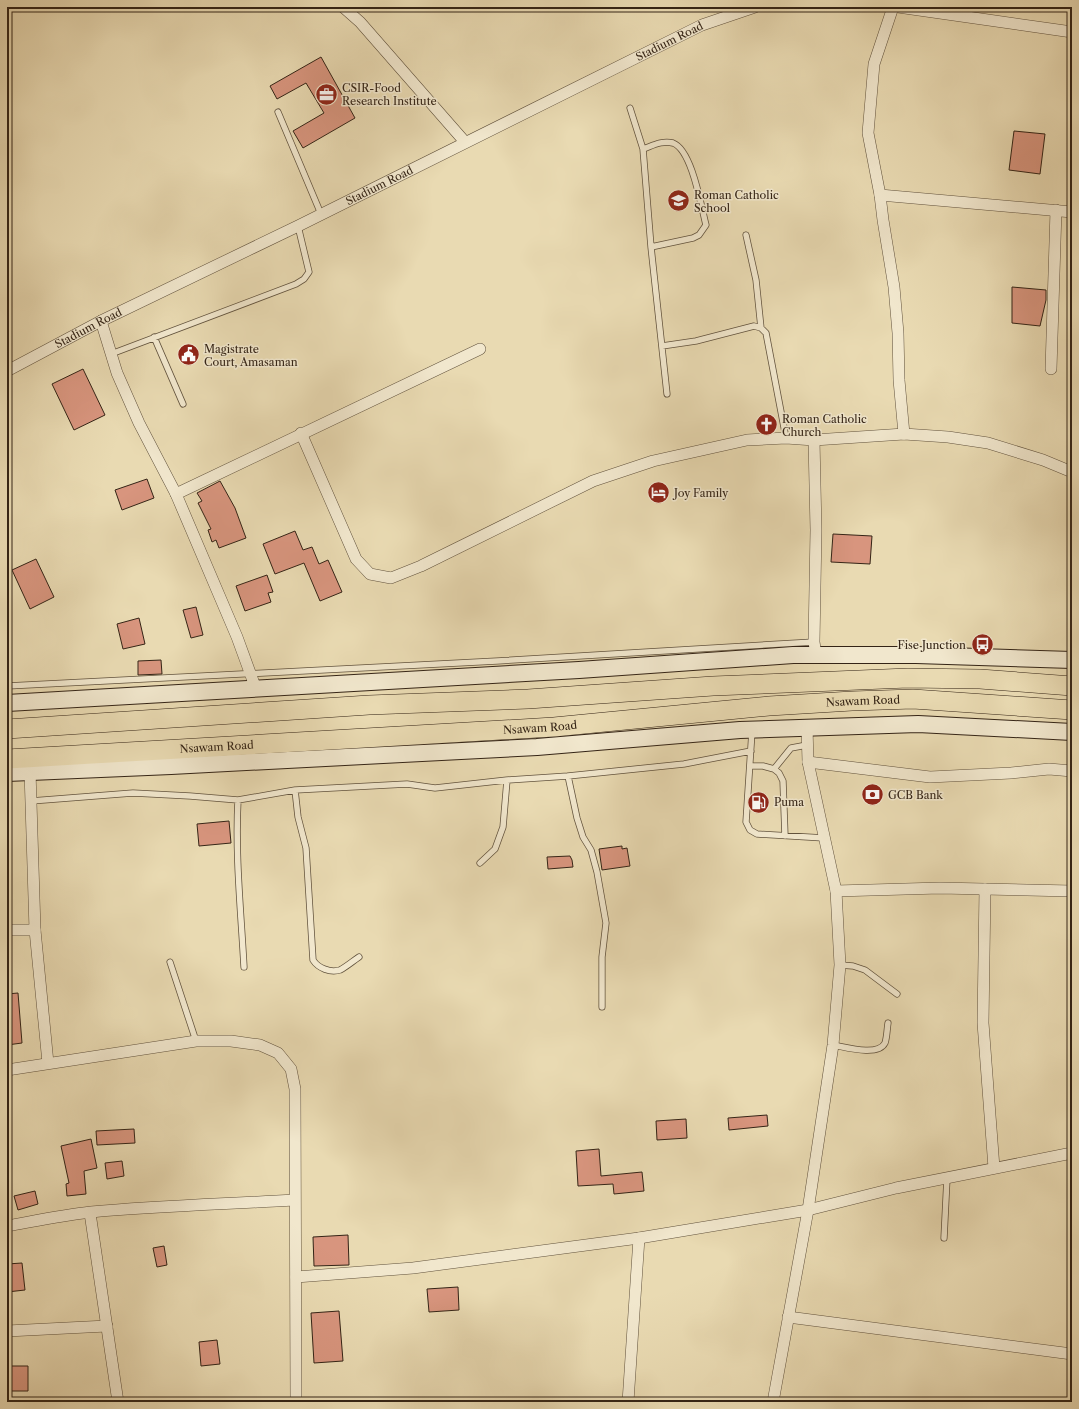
<svg xmlns="http://www.w3.org/2000/svg" width="1079" height="1409" viewBox="0 0 1079 1409" font-family="'Libre Caslon Text',serif">
	<rect width="100%" height="100%" fill="#e9dab2"/>
	<filter id="stains"><feTurbulence type="fractalNoise" baseFrequency=".005" numOctaves="4"/><feColorMatrix values="0 0 0 0 .2 0 0 0 0 .09 0 0 0 0 .02 0 0 0 .5 -.17"/></filter>
	<radialGradient id="worn" r=".72"><stop offset=".6" stop-color="#630" stop-opacity="0"/><stop offset="1" stop-color="#630" stop-opacity=".3"/></radialGradient>
	<!-- building -->
	<path fill="#d8957e" stroke="#342416" d="M321 57 355 118 303 148 293 131 324 113 306 83 277 99 270 86Z
		M1014 131 1045 134 1040 174 1009 170Z
		M1012 287 1046 290V300L1040 326 1012 323Z
		M83 369 105 415 74 430 52 384Z
		M147 479 154 498 122 510 115 490Z
		M220 481 235 508 246 538 219 548 216 540 212 542 208 530 211 529 198 503 202 501 197 493Z
		M295 531 303 550 312 547 319 564 328 560 342 592 320 601 304 563 275 574 263 544Z
		M833 534 872 536 870 564 831 562Z
		M36 559 54 597 30 609 12 570Z
		M267 575 273 592 268 593 271 602 245 611 236 586Z
		M196 607 203 635 191 638 183 610Z
		M139 618 145 644 123 649 117 624Z
		M161 660 162 674 138 675V661Z
		M229 821 231 843 199 846 197 824Z
		M622 846V849L627 848 630 866 602 870 599 849Z
		M570 856 572 860 573 867 548 869 547 857Z
		M18 993 22 1043 7 1045V994Z
		M767 1115 768 1126 729 1130 728 1118Z
		M686 1119 687 1138 657 1140 656 1121Z
		M134 1129 135 1143 97 1145 96 1131Z
		M91 1139 97 1168 84 1171 86 1194 67 1196 66 1184 69 1183 61 1146Z
		M599 1149 601 1176 642 1172 644 1191 614 1194 613 1184 578 1186 576 1151Z
		M122 1161 124 1176 107 1179 105 1163Z
		M35 1191 38 1204 18 1210 14 1196Z
		M348 1235 349 1265 314 1266 313 1237Z
		M164 1246 167 1265 157 1267 153 1248Z
		M22 1263 25 1290 7 1292V1264Z
		M458 1287 459 1310 429 1312 427 1289Z
		M339 1311 343 1361 314 1363 311 1313Z
		M217 1340 220 1364 201 1366 199 1342Z
		M7 1366H28V1391H7Z"/>
	<g fill="none" stroke-linecap="round" stroke-linejoin="round">
		<defs>
			<path id="service" d="M630 108 643 149 651 247 667 394
				M278 112 321 214
				M643 149C652 146 662 140 673 143 692 150 701 206 706 225L699 235 693 238 651 247
				M746 235 756 280 761 328
				M154 337 183 404
				M662 346 696 341 754 326 761 328 766 333 786 438
				M111 354 296 284 304 279 309 272 298 226
				M7 686 497 661 814 642
				M752 731 746 822 750 830 757 834 824 838
				M750 766H763L774 769 779 773 783 781 785 836
				M774 769 791 748 807 745
				M568 776 577 818 583 837 591 850 597 872 606 923 602 957V1007
				M295 790 298 817 306 848 313 960C318 968 330 973 340 970 346 967 353 961 359 957
				M238 800C235 855 241 912 244 967
				M31 801 133 793 190 796 238 800 295 790 407 784 435 788 507 780 568 776 684 764 751 751
				M480 863 495 849 503 827 507 780
				M170 962 196 1041
				M840 965 853 966 865 970 897 994
				M833 1045C845 1047 878 1057 885 1043 887 1037 887 1029 888 1023
				M944 1238 947 1178"/>
			<g id="minor">
				<path d="M343 7 360 22 465 142"/>
				<path d="M893 7 874 64 868 133 880 195 883 220 894 287 898 333 899 380 904 434"/>
				<path d="M898 7 1072 32"/>
				<path d="M880 195 1072 212"/>
				<path d="M101 321 117 373 139 423 176 494 237 637 256 689"/>
				<path d="M1051 369 1056 210"/>
				<path id="s1" d="M7 371 101 321 298 226 702 25 755 7"/>
				<path d="M301 433 356 559 370 574 391 578 421 566 593 481 653 461 747 440 786 438 814 440 904 434 948 437 988 443 1043 460 1072 472"/>
				<path d="M814 440 816 530 814 642 816 655"/>
				<path d="M176 494 480 349"/>
				<path d="M808 762 930 777 1011 773 1049 769 1072 771"/>
				<path d="M30 771 35 930 48 1063"/>
				<path d="M985 889 983 1023 994 1168"/>
				<path d="M836 891 940 888 1072 891"/>
				<path d="M7 930H35"/>
				<path d="M7 1070 196 1041H231L260 1045 278 1053 291 1069 295 1089 296 1402"/>
				<path d="M90 1213 118 1402"/>
				<path d="M7 1226C35 1221 63 1215 91 1212 159 1206 227 1204 294 1200"/>
				<path d="M296 1277 413 1268 639 1238 808 1210 896 1188 1072 1153"/>
				<path d="M788 1317 1072 1354"/>
				<path d="M7 1331 107 1326"/>
				<path d="M628 1402 639 1238"/>
				<path d="M773 1402 808 1210 833 1045 840 965 836 891 808 762 807 727"/>
			</g>
			<path id="secondary" d="M7 703 579 670 793 655H916L1072 660
				M7 773 171 766 537 747 740 730 918 724 1072 732"/>
			<g id="trunk">
				<path d="M7 729 369 705 528 699 713 686 908 678 980 679 1072 686"/>
				<path id="s2" d="M7 759 554 727 769 706 852 701 913 699 1072 710"/>
			</g>
		</defs>
		<!-- service casing -->
		<use href="#service" stroke="#61523d" stroke-width="7"/>
		<!-- minor casing -->
		<use href="#minor" stroke="#61523d" stroke-width="12"/>
		<!-- secondary casing -->
		<use href="#secondary" stroke="#342416" stroke-width="18"/>
		<!-- trunk casing -->
		<use href="#trunk" stroke="#342416" stroke-width="20"/>
		<!-- service -->
		<use href="#service" stroke="#f1e7cd" stroke-width="5.5"/>
		<!-- minor -->
		<use href="#minor" stroke="#f1e7cd" stroke-width="11"/>
		<!-- secondary -->
		<use href="#secondary" stroke="#f1e7cd" stroke-width="16"/>
		<!-- trunk -->
		<use href="#trunk" stroke="#e9dab2" stroke-width="19"/>
	</g>
	<!-- icons -->
	<defs>
		<symbol id="office-disc" viewBox="-11 -11 22 22"><circle r="9.5" fill="#8f2418" stroke="#f1e7cd"/><path d="M-6-3h4V-5.5h4V-3h4V5H-6ZM-1-4.5V-3h2v-1.5ZM-6 0V1H6V0Z" fill="#fff"/></symbol>
		<symbol id="school-disc" viewBox="-11 -11 22 22"><circle r="9.5" fill="#8f2418" stroke="#f1e7cd"/><path d="M0-5L7-2L0 1L-7-2ZM-4 1L0 2.5L4 1V4Q0 6-4 4Z" fill="#fff"/></symbol>
		<symbol id="civic-disc" viewBox="-11 -11 22 22"><circle r="9.5" fill="#8f2418" stroke="#f1e7cd"/><path d="M-.6-6.5H3V-4.5H.6V-3L4-1V1h2V6H-6V1h2V-1L-.6-3ZM-1.2 2.5V6h2.4V2.5Z" fill="#fff"/></symbol>
		<symbol id="church-disc" viewBox="-11 -11 22 22"><circle r="9.5" fill="#8f2418" stroke="#f1e7cd"/><path d="M-1.2-6h2.4v3.5h3.3v2.4h-3.3V6h-2.4V-.1h-3.3v-2.4h3.3Z" fill="#fff"/></symbol>
		<symbol id="hotel-disc" viewBox="-11 -11 22 22"><circle r="9.5" fill="#8f2418" stroke="#f1e7cd"/><path d="M-6-4.5h1.5V1H6V5H4.5V3h-9V5H-6ZM-4 0a1.8 1.8 0 1 1 3.6 0ZM.5 0V-2.5h3Q6-2.5 6 0Z" fill="#fff"/></symbol>
		<symbol id="bus-disc" viewBox="-11 -11 22 22"><circle r="9.5" fill="#8f2418" stroke="#f1e7cd"/><path d="M-5-6H5V4H4V6H2V4H-2V6H-4V4H-5ZM-3.5-4V0h7V-4ZM-3.5 1.2v1.5H-2V1.2ZM2 1.2v1.5H3.5V1.2Z" fill="#fff"/></symbol>
		<symbol id="bank-disc" viewBox="-11 -11 22 22"><circle r="9.5" fill="#8f2418" stroke="#f1e7cd"/><path d="M-6-4H6V4H-6ZM0-2.3a2.3 2.3 0 1 0 0 4.6a2.3 2.3 0 1 0 0-4.6Z" fill="#fff"/></symbol>
		<symbol id="fuel-disc" viewBox="-11 -11 22 22"><circle r="9.5" fill="#8f2418" stroke="#f1e7cd"/><path d="M-5.5-6h7V0h2V4h1.3V-2.5L3-4.5l.8-.8L6-3V5H2.5V1h-1V6h-7ZM-4.2-4.7v3.2H.2V-4.7Z" fill="#fff"/></symbol>
	</defs>
	<g fill-rule="evenodd">
		<use href="#office-disc" x="314" y="82" width="25" height="25"/>
		<use href="#school-disc" x="666" y="188" width="25" height="25"/>
		<use href="#civic-disc" x="176" y="342" width="25" height="25"/>
		<use href="#church-disc" x="754" y="412" width="25" height="25"/>
		<use href="#hotel-disc" x="646" y="480" width="25" height="25"/>
		<use href="#bus-disc" x="970" y="632" width="25" height="25"/>
		<use href="#bank-disc" x="860" y="782" width="25" height="25"/>
		<use href="#fuel-disc" x="746" y="790" width="25" height="25"/>
	</g>
	<g text-anchor="middle" dominant-baseline="central" stroke-width="3" stroke-linejoin="round" paint-order="stroke">
		<!-- street labels -->
		<g font-size="11" fill="#342416" stroke="#f1e7cd">
			<text stroke="none"><textPath href="#s1" startOffset="740">Stadium Road</textPath></text>
			<text stroke="none"><textPath href="#s1" startOffset="416">Stadium Road</textPath></text>
			<text stroke="none"><textPath href="#s1" startOffset="92">Stadium Road</textPath></text>
			<text stroke="none"><textPath href="#s2" startOffset="858">Nsawam Road</textPath></text>
			<text stroke="none"><textPath href="#s2" startOffset="534">Nsawam Road</textPath></text>
			<text stroke="none"><textPath href="#s2" startOffset="210">Nsawam Road</textPath></text>
		</g>
		<!-- poi labels -->
		<g font-size="11" fill="#342416" stroke="#f1e7cd" text-anchor="start">
			<text x="342" y="88">CSIR-Food<tspan x="342" dy="13">Research Institute</tspan></text>
			<text x="694" y="195">Roman Catholic<tspan x="694" dy="13">School</tspan></text>
			<text x="204" y="349">Magistrate<tspan x="204" dy="13">Court, Amasaman</tspan></text>
			<text x="782" y="419">Roman Catholic<tspan x="782" dy="13">Church</tspan></text>
			<text x="674" y="493">Joy Family</text>
			<text x="966" y="645" text-anchor="end">Fise Junction</text>
			<text x="888" y="795">GCB Bank</text>
			<text x="774" y="802">Puma</text>
		</g>
	</g>
	<!-- margin -->
	<rect width="1079" height="1409" fill="none" stroke="#e9dab2" stroke-width="24"/>
	<rect x="8" y="8" width="1063" height="1393" fill="none" stroke="#342416" stroke-width="2"/>
	<rect x="12" y="12" width="1055" height="1385" fill="none" stroke="#342416"/>
	<rect width="100%" height="100%" filter="url(#stains)"/>
	<rect width="100%" height="100%" fill="url(#worn)"/>
</svg>
